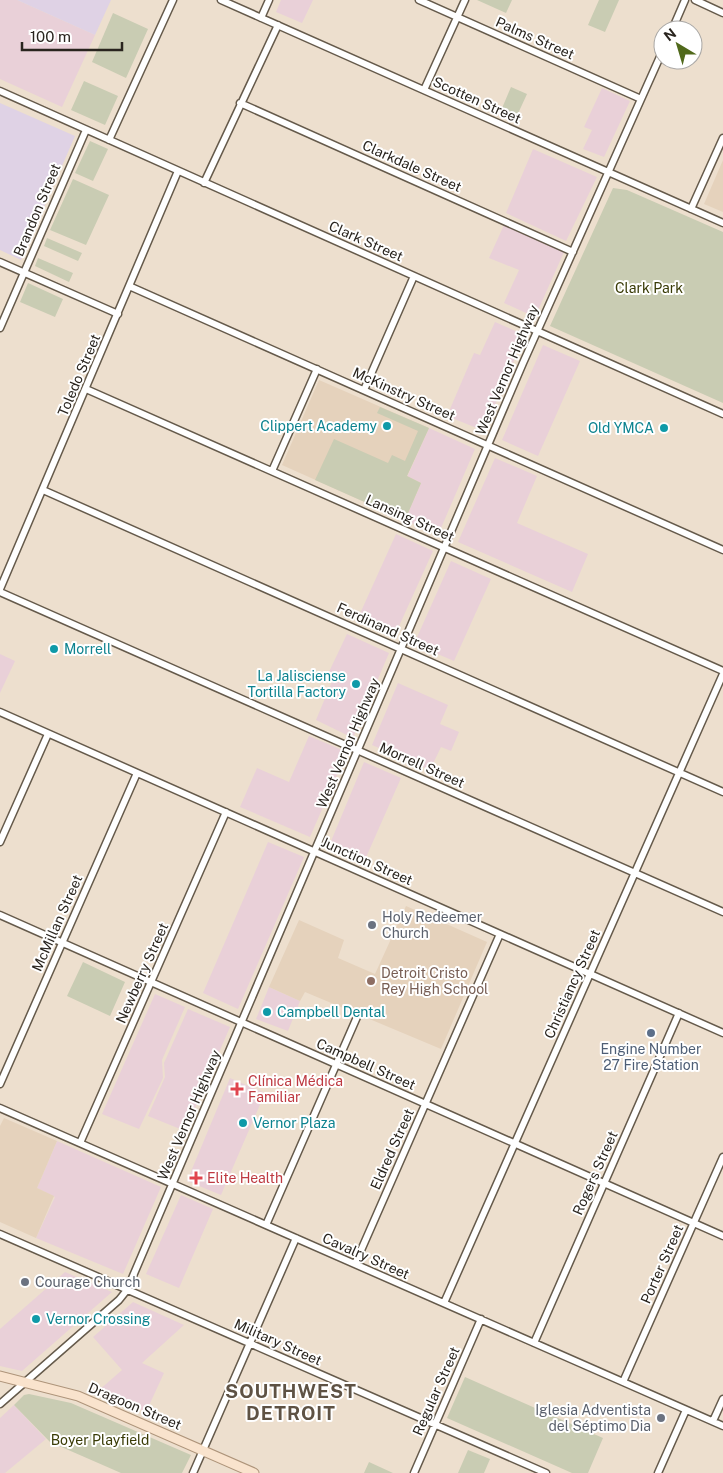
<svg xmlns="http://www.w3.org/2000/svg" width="723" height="1473" viewBox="0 0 723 1473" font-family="'Public Sans',sans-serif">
	<rect width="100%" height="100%" fill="#eddfce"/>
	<!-- commercial -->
	<path fill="#e9d0d8" d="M0 0H17L95 35 62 107 0 79Z
		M281 0H313L302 23 276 12Z
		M602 88 630 101 604 157 583 149 592 130 584 127Z
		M533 149 597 177 566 241 506 213Z
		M504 225 564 252 535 317 504 303 519 270 489 258Z
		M495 322 525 335 484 431 447 416 474 353 480 355Z
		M543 345 580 361 538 456 502 440Z
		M429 428 475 449 438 535 405 520 421 483 407 477Z
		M495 458 537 476 517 523 588 554 572 592 458 542Z
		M396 534 433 551 395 635 358 618Z
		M451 561 491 579 454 661 414 644Z
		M347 634 389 653 353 738 316 720 333 679 327 676Z
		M0 654 15 661 0 693Z
		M398 683 448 705 440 724 459 732 451 751 441 747 430 770 372 745Z
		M309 736 347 752 310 837 240 807 257 768 289 782Z
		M364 762 401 778 364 862 329 846Z
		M268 842 304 857 238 1009 203 993Z
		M269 987 300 1001 288 1031 256 1019Z
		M155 994 185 1007 162 1060 163 1078 139 1129 102 1114Z
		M188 1009 230 1027 185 1131 148 1116 165 1077 164 1063Z
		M230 1078 265 1093 221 1195 187 1181Z
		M57 1141 161 1187 123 1274 36 1238 55 1197 37 1188Z
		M181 1195 213 1209 179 1288 146 1274Z
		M65 1272 112 1292 22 1371 0 1366V1329Z
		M133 1302 184 1325 142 1363 164 1373 146 1412 98 1391 122 1370 93 1337Z
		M14 1405 46 1439 5 1473H0V1418Z"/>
	<!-- industrial -->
	<path fill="#dfd2e5" d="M17 0H111L95 35Z
		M0 103 75 136 21 260 0 250Z"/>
	<!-- built -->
	<path fill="#e5d2bc" d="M723 160V212L704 204Z
		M319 380 429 428 407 476 421 483 405 520 282 465Z
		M406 906 487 942 441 1049 305 992 300 1001 269 987 299 920 344 940 338 958 375 974Z
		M4 1118 57 1141 37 1188 54 1196 36 1238 0 1222V1126Z"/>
	<!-- green -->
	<path fill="#c9ccb3" d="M477 0H512L506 13Z
		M599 0H619L605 32 588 25Z
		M113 13 148 29 126 78 92 62Z
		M84 81 118 96 105 125 71 110Z
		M511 87 527 94 515 120 500 113Z
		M90 141 108 149 93 181 75 173Z
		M73 179 109 195 86 245 50 230Z
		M613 188 627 190 723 232V403L550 326Z
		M47 238 82 253 78 261 44 246Z
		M38 258 73 273 69 282 35 266Z
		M28 283 63 299 55 317 20 302Z
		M380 407 429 428 407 476 421 483 405 520 315 480 334 439 388 463 392 455 405 461 418 431 377 413Z
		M83 962 125 982 110 1016 67 996Z
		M465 1377 603 1438 588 1473H572L447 1418Z
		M29 1394 71 1403 191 1455 182 1473H121L50 1442 14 1405 24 1395Z
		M468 1450 490 1459 484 1473H458Z
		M369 1462 393 1473H364Z"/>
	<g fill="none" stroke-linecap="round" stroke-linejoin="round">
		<defs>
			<path id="minor" d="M221 0 723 223
				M419 0 641 99
				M695 0 723 13
				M261 18 269 0
				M672 30 685 0
				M424 90 465 0
				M0 91 723 414
				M240 103 573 252
				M109 140 173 0
				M204 183 278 25
				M691 209 723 138
				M0 262 118 314
				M129 286 723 550
				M0 328 86 130
				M86 389 723 671
				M364 390 414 276
				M272 471 317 369
				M43 490 723 792
				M0 589 178 171
				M0 592 723 912
				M0 712 723 1033
				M0 842 48 734
				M0 915 723 1236
				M0 1084 137 773
				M0 1108 723 1426
				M80 1143 226 812
				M266 1225 357 1017
				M0 1234 546 1473
				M355 1264 500 934
				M444 1303 723 674
				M534 1343 679 1013
				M623 1382 723 1157
				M0 1404 119 1300 127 1290 523 363 663 50
				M713 1421 723 1399
				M193 1473 296 1238
				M414 1473 481 1319
				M658 1473 686 1410"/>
			<path id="major" d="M0 1376 78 1396 254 1473"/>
		</defs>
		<!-- minor casing -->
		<use href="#minor" stroke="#655a4b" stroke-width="9"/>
		<!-- major casing -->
		<use href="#major" stroke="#ae947a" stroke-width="11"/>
		<!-- minor -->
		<use href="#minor" stroke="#fff" stroke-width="6"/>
		<!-- major -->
		<use href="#major" stroke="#f9e3cd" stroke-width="9"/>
	</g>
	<!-- markers -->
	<g fill="#0f9aa8" stroke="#fff" stroke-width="2">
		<circle cx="387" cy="426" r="5"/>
		<circle cx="664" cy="428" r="5"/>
		<circle cx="54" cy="649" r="5"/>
		<circle cx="356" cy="684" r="5"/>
		<circle cx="267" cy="1012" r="5"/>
		<circle cx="243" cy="1123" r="5"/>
		<circle cx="36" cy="1319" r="5"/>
	</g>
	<g fill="#6b7280" stroke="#fff" stroke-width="2">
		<circle cx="372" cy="925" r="5"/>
		<circle cx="25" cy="1282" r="5"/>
		<circle cx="661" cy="1418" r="5"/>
	</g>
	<circle fill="#8d6e63" stroke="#fff" stroke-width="2" cx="371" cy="981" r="5"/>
	<circle fill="#5c6f8a" stroke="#fff" stroke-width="2" cx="651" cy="1033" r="5"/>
	<g fill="#e0444e" stroke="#fff" stroke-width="2">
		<path d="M234.5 1081.5h5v5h5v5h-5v5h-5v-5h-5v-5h5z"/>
		<path d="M193.5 1170.5h5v5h5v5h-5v5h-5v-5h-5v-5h5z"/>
	</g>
	<g text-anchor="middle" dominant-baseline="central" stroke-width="4" stroke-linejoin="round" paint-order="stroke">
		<!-- street labels -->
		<g font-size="14" fill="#29241e" stroke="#fff">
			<text transform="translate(535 38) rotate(24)">Palms Street</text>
			<text transform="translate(477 100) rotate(24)">Scotten Street</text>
			<text transform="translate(412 166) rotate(24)">Clarkdale Street</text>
			<text transform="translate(37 210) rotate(-67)">Brandon Street</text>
			<text transform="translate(366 241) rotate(24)">Clark Street</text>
			<text transform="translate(507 370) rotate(-67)">West Vernor Highway</text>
			<text transform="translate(79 375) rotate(-67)">Toledo Street</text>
			<text transform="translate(404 394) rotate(24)">McKinstry Street</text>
			<text transform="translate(410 518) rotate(24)">Lansing Street</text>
			<text transform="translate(388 629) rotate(24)">Ferdinand Street</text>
			<text transform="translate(348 743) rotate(-67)">West Vernor Highway</text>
			<text transform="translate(422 765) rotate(24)">Morrell Street</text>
			<text transform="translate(367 861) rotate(24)">Junction Street</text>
			<text transform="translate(57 923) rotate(-66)">McMillan Street</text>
			<text transform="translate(142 973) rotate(-66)">Newberry Street</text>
			<text transform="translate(572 984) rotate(-66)">Christiancy Street</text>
			<text transform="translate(366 1064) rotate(24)">Campbell Street</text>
			<text transform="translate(189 1115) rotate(-67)">West Vernor Highway</text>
			<text transform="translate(392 1149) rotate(-66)">Eldred Street</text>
			<text transform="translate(595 1173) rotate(-66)">Rogers Street</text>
			<text transform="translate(366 1256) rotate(24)">Cavalry Street</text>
			<text transform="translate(662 1264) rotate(-66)">Porter Street</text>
			<text transform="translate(278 1342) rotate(24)">Military Street</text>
			<text transform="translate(436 1391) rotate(-66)">Regular Street</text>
			<text transform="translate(135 1406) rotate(23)">Dragoon Street</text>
		</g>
		<!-- park labels -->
		<g font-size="14" fill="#393b06" stroke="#fff">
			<text x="649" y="288">Clark Park</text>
			<text x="100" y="1440">Boyer Playfield</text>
		</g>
		<!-- culture labels -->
		<g font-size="14" fill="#0d838f" stroke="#fff" text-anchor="start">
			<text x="377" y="426" text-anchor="end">Clippert Academy</text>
			<text x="654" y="428" text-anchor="end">Old YMCA</text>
			<text x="64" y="649">Morrell</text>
			<text x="346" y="676" text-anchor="end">La Jalisciense<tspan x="346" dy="16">Tortilla Factory</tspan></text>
			<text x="277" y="1012">Campbell Dental</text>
			<text x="253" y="1123">Vernor Plaza</text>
			<text x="46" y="1319">Vernor Crossing</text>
		</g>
		<!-- worship labels -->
		<g font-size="14" fill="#5b616d" stroke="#fff" text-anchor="start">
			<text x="382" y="917">Holy Redeemer<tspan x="382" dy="16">Church</tspan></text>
			<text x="35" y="1282">Courage Church</text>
			<text x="651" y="1410" text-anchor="end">Iglesia Adventista<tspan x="651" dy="16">del Séptimo Dia</tspan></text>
		</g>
		<!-- education labels -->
		<g font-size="14" fill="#785e54" stroke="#fff" text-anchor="start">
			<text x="381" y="973">Detroit Cristo<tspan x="381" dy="16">Rey High School</tspan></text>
		</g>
		<!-- service labels -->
		<g font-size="14" fill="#4e5e75" stroke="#fff">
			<text x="651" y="1049">Engine Number<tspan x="651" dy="16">27 Fire Station</tspan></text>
		</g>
		<!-- health labels -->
		<g font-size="14" fill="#be3a42" stroke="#fff" text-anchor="start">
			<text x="248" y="1081">Clínica Médica<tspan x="248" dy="16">Familiar</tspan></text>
			<text x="207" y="1178">Elite Health</text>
		</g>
		<!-- district labels -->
		<g font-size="19" font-weight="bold" letter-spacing="1" fill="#5e5244" stroke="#fff">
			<text x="291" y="1391">SOUTHWEST<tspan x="291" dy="22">DETROIT</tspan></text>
		</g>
	</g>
	<!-- north arrow -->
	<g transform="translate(678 45) rotate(322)"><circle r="24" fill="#ffffff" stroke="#a9a7a5"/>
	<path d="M0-4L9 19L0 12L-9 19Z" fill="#50691b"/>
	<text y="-8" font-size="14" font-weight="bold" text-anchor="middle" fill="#29241e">N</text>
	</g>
	<!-- scale -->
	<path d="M22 42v8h100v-8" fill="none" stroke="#29241e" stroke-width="2.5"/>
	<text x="30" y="42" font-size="15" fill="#29241e" stroke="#ffffff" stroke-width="4" paint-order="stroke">100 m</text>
</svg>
